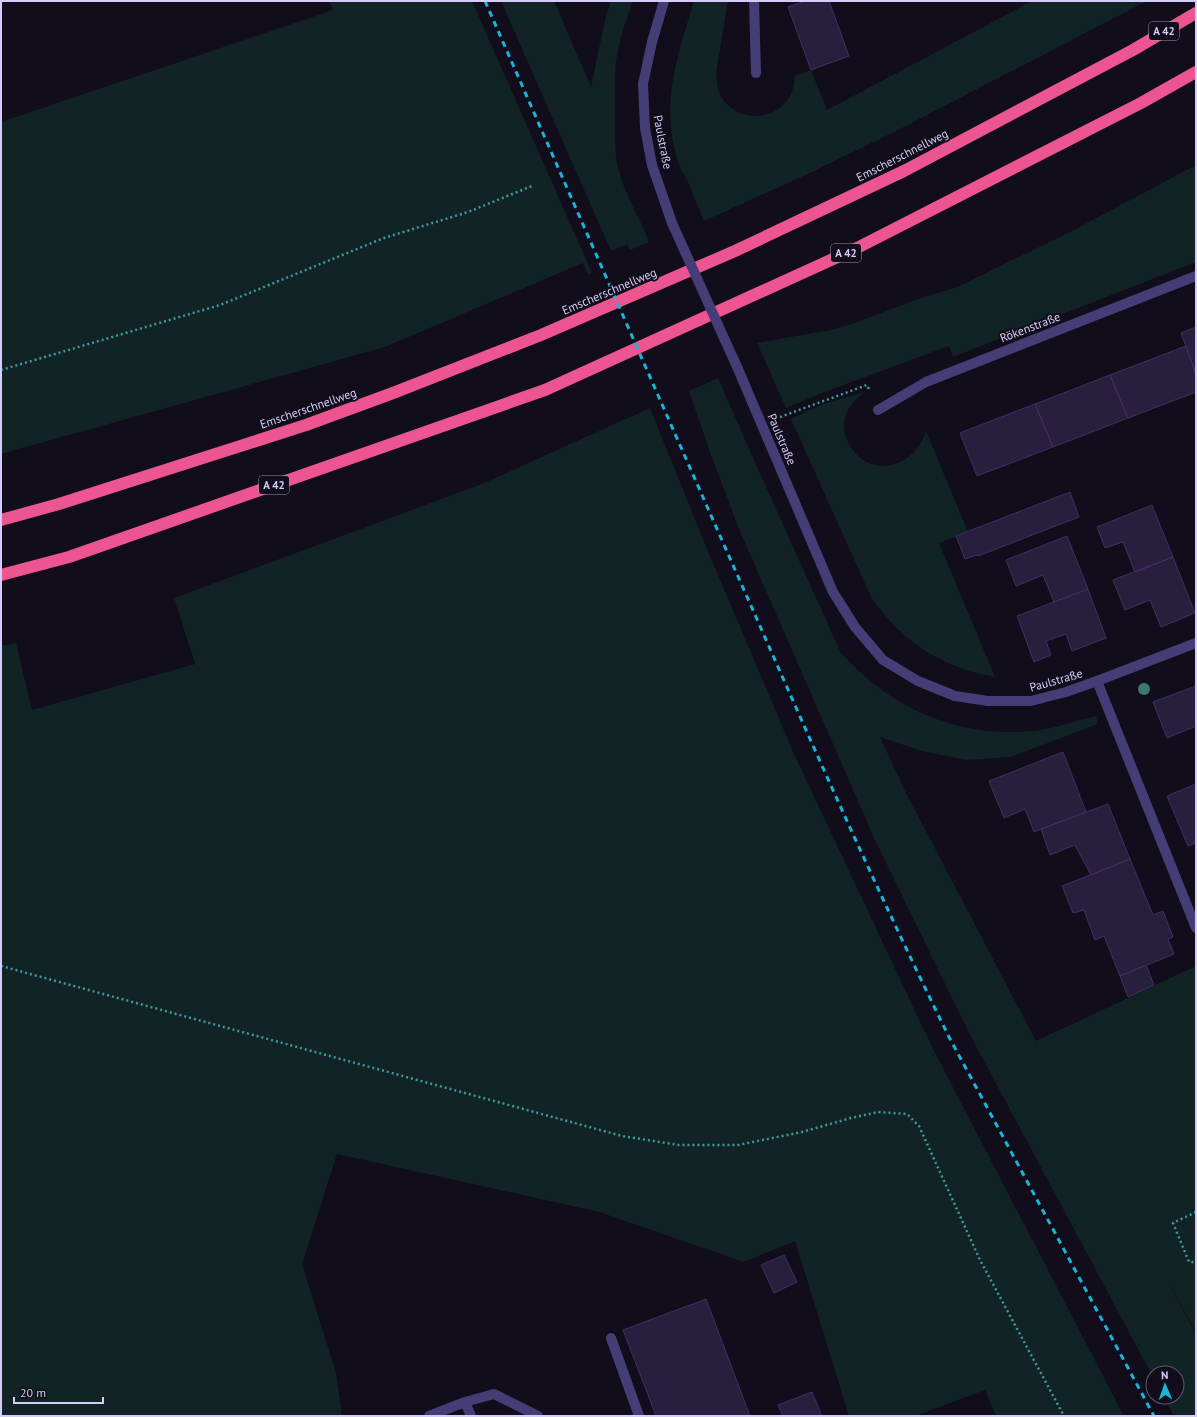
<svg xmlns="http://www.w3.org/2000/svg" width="1197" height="1417" viewBox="0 0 1197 1417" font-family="'PT Sans',sans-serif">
	<rect width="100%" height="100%" fill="#110d1b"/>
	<!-- green -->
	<path fill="#112324" d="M329 1H472L592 273 588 275 583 263 385 347 1 454V122L333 10Z
		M501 1H554L591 87 606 15 611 1H633C626 21 618 42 616 63 614 81 615 99 615 118 615 138 614 158 621 178 628 200 641 220 649 242L630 250 627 244 611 251Z
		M694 1H728L716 74C717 80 717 86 719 92 730 119 767 124 786 102 792 95 794 86 795 76L811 70 827 110 1032 1H1147L900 129 812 172 704 221C699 209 694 197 689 184 685 177 681 170 678 162 660 104 677 57 694 1Z
		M1196 165V262L953 357 949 346 819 394 786 408 757 343 830 330 849 325 915 300 957 287 1068 233Z
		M718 378 757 467 841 653C883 700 941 731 1006 732 1019 732 1033 732 1046 729 1062 726 1079 720 1096 716L1098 724 1011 757 966 760 922 751 880 737 905 791 1036 1041 1196 966V1332L1167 1280 1196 1334V1416H1174L1164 1397H1177V1373H1153V1377L968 1031 875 840 739 529 710 452 689 391Z
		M865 392C845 406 837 426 851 447 855 454 862 460 869 463 894 473 919 455 926 431L968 532 939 543 995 677C943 668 900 641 871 597L791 419 823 404Z
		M650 408 707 549 794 754 932 1047 1124 1416H996L985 1390 915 1416H849L795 1241 744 1262 599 1212 337 1154 302 1264 336 1373 342 1416H1V646L16 643 32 710 195 664 174 598 482 484Z"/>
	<!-- building -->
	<path fill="#281f3e" stroke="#3f3063" d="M805 1H829L849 56 811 70 788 7Z
		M1196 327V374L1181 333Z
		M1186 346 1196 374V392L1128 418 1110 375Z
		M1110 375 1128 418 1053 447 1035 404Z
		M1035 404 1053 447 977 476 960 433Z
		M1070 492 1079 517 978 556 977 555 965 559 956 536Z
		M1152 505 1173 557 1135 572 1123 542 1105 548 1097 527Z
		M1067 536 1088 589 1054 602 1043 575 1016 586 1006 560Z
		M1173 557 1195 613 1161 627 1150 600 1125 610 1113 580Z
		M1088 589 1106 638 1072 651 1066 634 1046 641 1051 655 1034 662 1017 616Z
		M1196 686V726L1167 738 1153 702Z
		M1063 752 1086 812 1034 832 1025 809 1004 818 989 781Z
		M1196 784V843L1188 846 1167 796Z
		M1108 804 1130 859 1091 875 1075 845 1050 855 1041 829Z
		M1130 859 1153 915 1163 911 1173 937 1168 939 1174 954 1120 976 1104 936 1095 940 1084 910 1073 913 1062 886Z
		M1146 965 1154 985 1128 997 1120 976Z
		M784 1255 797 1282 774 1293 761 1265Z
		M706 1299 750 1416H656L623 1330Z
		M812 1392 822 1416H783L778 1405Z"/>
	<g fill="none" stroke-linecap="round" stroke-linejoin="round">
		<!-- path -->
		<path stroke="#399da0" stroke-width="2.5" stroke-dasharray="2 3" stroke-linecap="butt" d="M1 370 220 305 384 238 468 212 532 186
			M780 417 867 385 870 391
			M1 966 622 1136 679 1145H738L802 1132 851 1118 878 1112 907 1114 919 1126 980 1260 1064 1416
			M1196 1212 1173 1223 1189 1262H1196"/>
		<!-- lane -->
		<path stroke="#453d75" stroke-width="10" d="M1097 681 1196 928
			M611 1338 639 1416
			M465 1402 471 1416
			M429 1416 465 1402 494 1394 538 1416"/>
		<!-- street -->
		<path stroke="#453d75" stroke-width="10" d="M664 1 652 42 643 84 645 128 652 165 672 223
			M754 1 756 73
			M738 369 833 592 855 627 883 660 918 681 955 696 988 701H1031L1066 692 1097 681 1196 643
			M878 410 926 382 1196 276"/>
		<!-- highway -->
		<path stroke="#ec558f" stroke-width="12" d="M1 520 59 504 306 425 393 393 541 335 735 251 904 171 1133 50 1196 13
			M1 575 69 557 545 390 855 249 1141 103 1196 72"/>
		<!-- rail -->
		<path stroke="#18b4d9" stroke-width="3" stroke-dasharray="6 5" stroke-linecap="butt" d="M485 1C575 206 665 412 756 617 818 758 881 899 949 1037L1154 1416"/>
		<!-- street-bridge -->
		<path stroke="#453d75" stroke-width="10" d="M672 223 738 369"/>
	</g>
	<!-- trees -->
	<circle fill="#3e7875" cx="1144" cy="689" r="6"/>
	<g text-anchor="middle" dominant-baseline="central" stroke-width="4" stroke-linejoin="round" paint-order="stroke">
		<!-- shield labels -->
		<g fill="#110d1b" stroke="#9b93b6" stroke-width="1">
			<rect x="1149" y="22" width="30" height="18" rx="3"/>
			<rect x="831" y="244" width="30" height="18" rx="3"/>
			<rect x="259" y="476" width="30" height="18" rx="3"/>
		</g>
		<g font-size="11" font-weight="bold" fill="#d6ccf9">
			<text x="1164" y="31">A 42</text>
			<text x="846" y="253">A 42</text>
			<text x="274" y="485">A 42</text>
		</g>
		<!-- street labels -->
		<g font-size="12" fill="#d6ccf9" stroke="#110d1b">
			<text transform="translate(663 142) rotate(79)">Paulstraße</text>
			<text transform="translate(902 155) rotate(-27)">Emscherschnellweg</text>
			<text transform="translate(609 291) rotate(-23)">Emscherschnellweg</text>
			<text transform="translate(1030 327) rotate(-21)">Rökenstraße</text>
			<text transform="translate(308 408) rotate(-19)">Emscherschnellweg</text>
			<text transform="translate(782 439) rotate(67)">Paulstraße</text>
			<text transform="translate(1056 680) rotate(-16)">Paulstraße</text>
		</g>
	</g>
	<!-- border -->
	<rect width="1197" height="1417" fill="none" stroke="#d6ccf9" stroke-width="4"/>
	<!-- north arrow -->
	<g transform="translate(1165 1385) rotate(358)"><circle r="19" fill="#110d1b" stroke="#605974"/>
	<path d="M0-3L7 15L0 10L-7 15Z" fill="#18b4d9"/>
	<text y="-6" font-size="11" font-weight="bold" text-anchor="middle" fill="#d6ccf9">N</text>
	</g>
	<!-- scale -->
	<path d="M14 1397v6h89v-6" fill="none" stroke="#d6ccf9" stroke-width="2"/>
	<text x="20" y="1397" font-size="12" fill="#d6ccf9" stroke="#110d1b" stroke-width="3" paint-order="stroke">20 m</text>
</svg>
